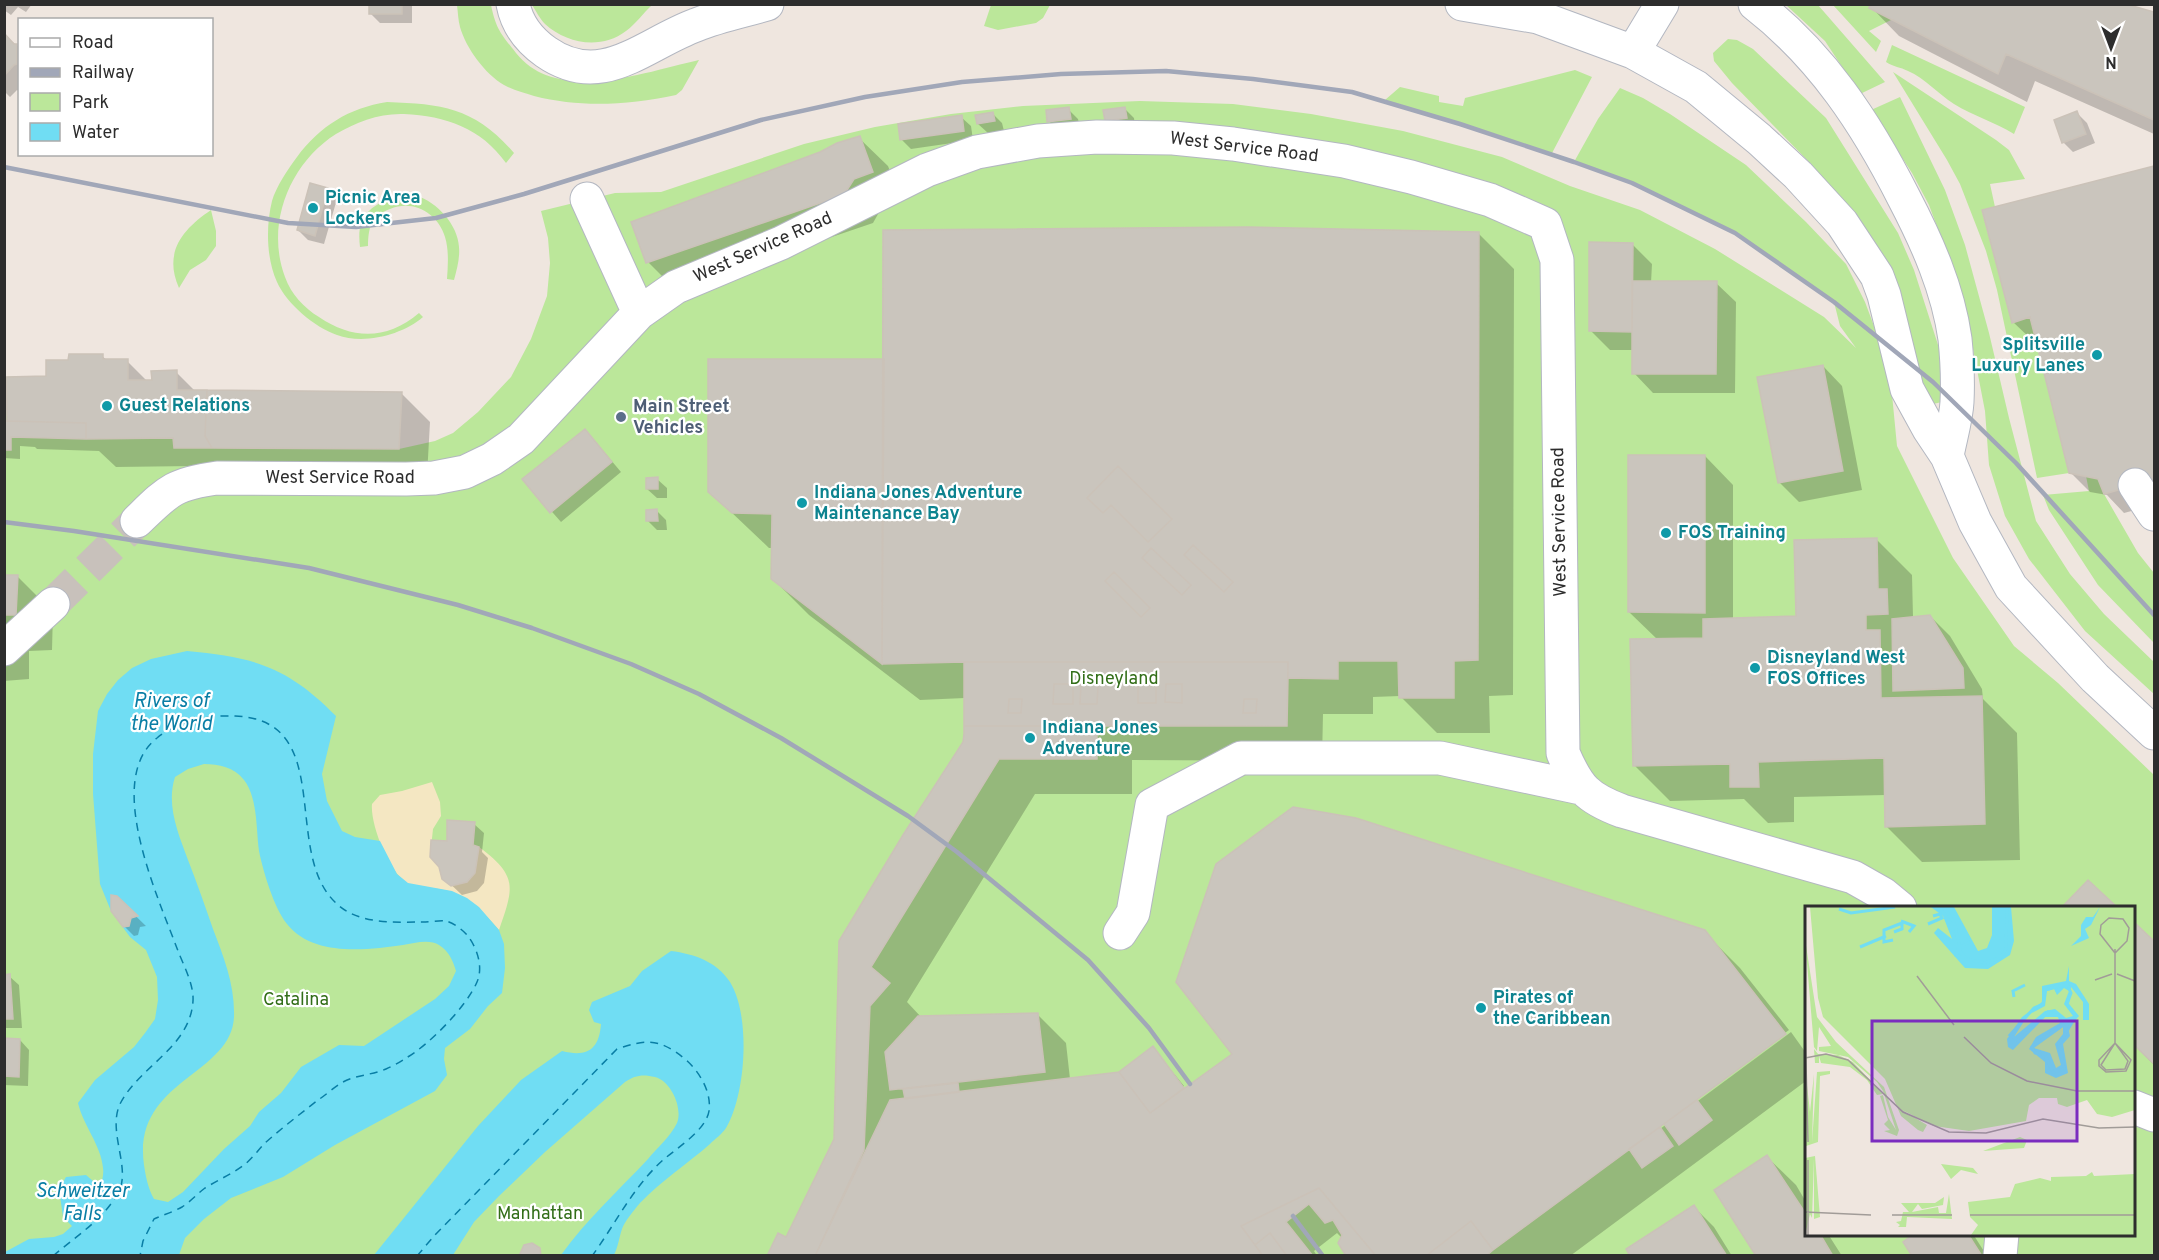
<svg xmlns="http://www.w3.org/2000/svg" width="2159" height="1260" viewBox="0 0 2159 1260" font-family="Overpass,sans-serif">
	<rect width="100%" height="100%" fill="#efe6df"/>
	<!-- green -->
	<path fill="#bbe79a" fill-rule="evenodd" d="M457 5H491C496 29 501 34 516 53 557 105 645 72 699 60L682 90 676 95C628 105 581 108 534 96 525 93 513 90 504 85 485 74 466 48 460 27 458 20 458 12 457 5Z
		M532 5H652C643 13 636 24 626 31 601 50 567 44 545 24 540 19 536 11 532 5Z
		M991 5V4L1050 5 1043 18 1036 23 998 30 984 26Z
		M1786 5H1818L1885 82 1860 94 1825 41Z
		M1833 5H1870L1869 8 1893 19 1869 31 1881 41 1876 52Z
		M1728 39 1737 40 1753 49 1826 118 1898 233 1914 270 1939 348 1942 402 1933 404 1926 402 1848 207 1810 163 1732 83 1714 61 1713 53Z
		M1892 45 2025 107 2014 134C1995 122 1973 116 1954 104 1938 94 1925 78 1908 71 1900 67 1894 67 1886 62Z
		M1575 70 1592 77 1551 155 1504 137 1385 100 1400 87 1439 96V102L1463 106 1465 98Z
		M1893 72 1996 140 2009 150 2025 179 1990 184 1995 207 1982 211 2012 322 2030 317 2069 473 2037 478 1997 290 1986 251 1960 184 1947 160Z
		M1620 88 1643 98 1670 114 1746 165 1806 222 1846 264 1865 302 1874 326 1891 384 1897 446 1953 558 2014 646 2058 683 2154 775V1255H5L4 377 46 376V360H68L69 354H103V359L128 380H151V371L177 370V390L212 448 399 449 435 441 453 433 478 412 511 377 531 339 547 296 550 263 548 238 541 211 615 193 661 192 804 144 875 127 951 114 1023 106 1140 101 1233 104 1311 114 1403 131 1502 157 1570 186 1640 210 1715 249 1824 317 1856 348 1840 326 1834 302 1735 233 1632 183 1574 162 1598 119ZM1806 908H2134V1234H1806Z
		M1900 97 1945 190 1965 245 1989 333 2009 418 2036 521 2070 574 2104 614 2154 662V694L2085 631 2029 559 2005 516 1989 465 1985 411 1968 323 1948 256 1929 205 1912 173 1871 110Z
		M387 102C444 104 475 108 514 153L506 163C481 128 446 116 404 114 380 113 356 122 336 134 290 163 265 224 285 277 291 294 304 308 319 317 353 340 387 340 419 313L423 317C402 335 364 345 337 335 314 327 287 304 277 282 266 258 266 225 272 201 276 187 288 169 297 157 320 126 349 108 387 102Z
		M398 195C404 195 411 194 417 196 437 202 458 225 459 247 460 258 457 269 454 280L447 279C448 265 449 250 445 237 438 213 413 199 390 209 385 211 377 214 374 219 369 226 368 237 368 246L360 247C356 215 370 206 398 195Z
		M211 210 216 231V246L206 260 190 270 179 288C163 252 183 229 211 210Z
		M2086 476 2098 479 2104 494 2138 553 2154 573V643L2098 585 2049 510 2043 495 2089 491Z"/>
	<!-- sand -->
	<path fill="#f4e7c2" d="M432 782 440 802 441 816 433 829 430 857 457 883 467 882 475 873 479 847C518 876 514 887 499 930 482 910 465 893 439 889 429 887 416 889 407 883 389 872 370 824 372 804L380 795 402 791Z"/>
	<!-- water -->
	<path fill="#70ddf3" fill-rule="evenodd" d="M187 651C254 657 288 667 336 716L322 774 327 801 342 831 355 837 380 841 397 874 408 883 452 891 467 898 479 907 499 930 504 944 505 968 502 993 488 1006 470 1029 445 1048 444 1059 447 1075 435 1091 335 1145 283 1177 231 1198 204 1219 185 1238 179 1255 5 1256V1252L29 1239 54 1237 63 1234 72 1226 63 1217 59 1189 66 1177 86 1175 100 1187C102 1181 104 1174 103 1168 101 1145 83 1125 78 1103L95 1080 134 1047 145 1033 155 1019 158 1000 157 977 146 950 130 937 111 911 100 884 93 794V754L98 711 107 694 118 680 132 668 151 659ZM204 764C219 764 234 767 244 780 258 798 256 830 259 851 263 871 274 908 287 924 313 957 366 950 403 945 414 943 430 939 439 945 449 951 453 961 456 971L449 986 435 999 364 1046 339 1045 301 1067 281 1093 259 1112 250 1126 224 1149 183 1192 168 1202 154 1199C148 1188 146 1178 144 1165 132 1080 231 1076 234 1017 235 985 224 958 213 929 205 906 197 883 188 860 178 833 166 805 175 777L188 769Z
		M671 951C694 954 716 961 730 982 751 1016 746 1094 726 1128 722 1134 715 1139 710 1144 687 1164 661 1181 640 1203 634 1210 625 1221 622 1229 619 1238 618 1247 614 1255H561C586 1220 618 1191 648 1159 657 1148 671 1136 677 1123 683 1108 671 1081 655 1077 643 1074 635 1075 625 1082L545 1152 499 1196 474 1222 453 1255H374L478 1126 521 1080 562 1051C586 1057 599 1051 601 1024L594 1022 589 1010 592 1002 630 986 642 971Z"/>
	<!-- shadow -->
	<path fill="#0003" d="M4 4H32L26 12 18 7 11 15 4 10Z
		M371 4H412V23H380L371 14Z
		M1871 7H2127L2154 13V134L2035 81 2027 102 1899 36Z
		M4 35 20 48V92L17 90 10 97 4 91Z
		M1124 108 1134 118 1135 127 1106 121Z
		M1068 109 1078 119 1080 128 1058 131 1049 121Z
		M2077 113 2087 123 2095 143 2073 152 2063 142Z
		M993 114 1002 123 1004 131 988 133 978 124Z
		M961 117 971 126 973 140 911 149 902 140Z
		M859 138 888 166 901 200 882 207 873 223 676 290 648 262Z
		M2154 167V505L2124 513 2107 495 2090 492 2070 472 2037 340 2033 341 2013 322 1984 211Z
		M327 189 337 199 324 244 308 240 298 230Z
		M1478 233 1514 269 1513 695 1489 696 1490 733H1437L1400 696 1373 697V714H1323L1322 761 1132 760V794H1035L907 1002 922 1018 1038 1015 1066 1043 1070 1079 1120 1073 1153 1048 1184 1086 1154 1108V1112L1704 932 1740 968 1789 1030 1657 1127 1660 1129 1791 1032 1806 1053V1081L1570 1256H1349L1342 1238 1337 1233 1314 1251 1317 1256H768L787 1239 836 1140 840 942 965 743V698L920 700 809 615 773 579V548H769L710 492 886 360Z
		M1632 244 1652 264 1651 283H1716L1736 302 1735 393H1653L1634 373V350H1610L1590 330Z
		M102 356 108 361H127L148 382 176 372 196 392 402 394 430 422 427 476 194 466 116 467 99 451 37 449 35 447 20 446V459L4 458V422H9L8 379 48 378 70 362Z
		M1823 366 1842 386 1862 490 1799 502 1779 482Z
		M594 440 621 472 561 522 524 480Z
		M1705 456 1733 485V620L1797 618 1876 539 1912 575 1913 617 1930 616 1950 636 1982 689 1983 699 2017 733 2020 860 1922 862 1886 826V795L1794 797V822L1768 823 1744 799 1670 801 1634 765 1658 640 1629 612Z
		M657 479 667 488V498H657L647 489Z
		M657 511 666 520 667 530H657L647 520Z
		M4 576H17L53 612 52 650 29 651V679L4 681Z
		M474 824 484 833 482 852 488 858 484 883 477 891 462 895 444 878 440 866 449 843Z
		M116 897 146 926 140 927 138 935 134 936 124 926Z
		M2134 924 2154 943V1065L2134 1045Z
		M4 976H9L19 985 22 1028H4Z
		M4 1039 20 1040 29 1050 28 1086 4 1085Z
		M1767 1157 1796 1185 1806 1202V1234H1828L1842 1256H1758Z
		M1694 1207 1714 1227 1732 1256H1632Z
		M1917 1234H1973L1987 1256H1914Z"/>
	<g fill="none" stroke-linecap="round" stroke-linejoin="round">
		<!-- ferry -->
		<path stroke="#097ea5" stroke-width="1.5" stroke-dasharray="8 6" stroke-linecap="butt" d="M53 1256C76 1236 103 1220 118 1193 132 1169 107 1132 120 1104 139 1066 190 1048 193 1001 194 985 184 966 178 951 159 899 103 780 157 738 179 720 208 715 235 716 338 720 280 853 337 904 360 925 395 922 423 922 430 922 440 920 446 921 454 923 466 932 470 939 478 951 483 968 477 982 467 1006 429 1045 406 1058 400 1062 393 1066 386 1069 372 1075 356 1075 343 1082 334 1087 326 1095 318 1100 300 1114 282 1128 265 1143 258 1150 252 1159 244 1165 232 1174 218 1180 205 1188 197 1194 190 1202 182 1207 173 1212 163 1215 154 1219L143 1241 140 1256
			M417 1256 434 1236 617 1049C647 1039 659 1038 685 1059 698 1070 712 1091 709 1111 706 1130 677 1148 663 1160 633 1187 616 1223 592 1256"/>
	</g>
	<!-- building -->
	<path fill="#cac5bd" stroke="#cbc2b8" stroke-width="1.5" d="M369 4H402V14H369Z
		M1870 4H2126L2154 12V120L2006 54 1998 74 1869 8Z
		M4 33 14 44H17V64L14 65 4 76Z
		M1069 107 1071 119 1047 122 1046 110Z
		M1125 107 1127 118 1105 121 1103 110Z
		M2077 111 2086 134 2062 143 2054 120Z
		M993 112 995 121 977 124 975 115Z
		M962 115 964 131 900 140 898 124Z
		M860 136 873 172 854 179 844 195 646 263 631 222 820 152 837 143Z
		M2154 166V480L2104 494 2098 479 2069 473 2030 317 2012 323 1982 210Z
		M310 183 328 188 315 236 297 230Z
		M1248 227 1479 232 1478 660 1454 661V698H1399L1398 661H1338V679L1288 678 1287 726 1097 725V759H999L871 967 890 983 870 1006 864 1150 815 1256H767L778 1233 786 1237 834 1139 839 941 903 835 963 742 964 734V662L882 664 883 230Z
		M1589 242 1633 243 1632 332 1589 331Z
		M1632 281H1717L1716 374H1632Z
		M69 354H103V359H128V380H152L151 371 177 370V390H207L205 436 212 448H174L173 438 86 439V423L7 421 6 377 46 376V360H68Z
		M708 359H884L882 664 771 579 772 514 732 513 708 492Z
		M1823 365 1843 471 1778 483 1757 377Z
		M207 390 402 392 399 449 212 448 205 436Z
		M4 421 86 423V439L11 437V450H4Z
		M585 429 612 462 550 513 522 479Z
		M1628 455H1705V613L1628 612Z
		M1118 466 1172 519 1148 542 1111 505 1103 513 1087 498Z
		M658 477V489H646V478Z
		M657 509 658 521H646V510Z
		M1877 538 1878 589H1887L1888 614 1866 615V630H1880L1881 698 1982 696 1985 824 1885 827 1884 758 1758 762 1759 787H1730V764L1633 766 1630 639 1703 638V619L1796 616 1794 540Z
		M1193 545 1233 582 1224 592 1184 555Z
		M1151 548 1191 585 1182 595 1142 558Z
		M1114 572 1150 608 1141 617 1105 581Z
		M4 575H18L16 615H4Z
		M1930 615 1963 668 1964 688 1893 691 1892 619Z
		M964 662H1288L1287 726H964Z
		M1054 684H1073V704H1053Z
		M1081 684H1098L1097 704H1080Z
		M1138 684H1156V703H1138Z
		M1166 684H1182V703L1165 702Z
		M1009 699H1022L1021 713H1008Z
		M1244 699H1257L1256 713H1243Z
		M1293 807 1356 818 1705 930 1786 1034 1493 1250 1471 1221 1426 1256H1376L1319 1188 1241 1226 1263 1256H815L890 1100 1119 1072 1150 1113 1232 1054 1176 982 1216 864Z
		M447 820 475 822 473 845 479 847 475 873 467 882 451 886 442 879 439 867 430 857 431 840 447 841Z
		M2088 880 2118 908H2061Z
		M111 895 117 896 138 916 131 918 129 926 123 927 111 911Z
		M2134 922 2154 941V1064L2134 1045Z
		M10 974 13 1019H4V975Z
		M1038 1013 1045 1072 890 1090 885 1052 918 1016Z
		M4 1038 20 1039 19 1077 4 1076Z
		M1153 1046 1184 1088 1150 1113 1119 1072Z
		M958 1083 959 1092 905 1099 903 1089Z
		M1697 1100 1712 1120 1679 1145 1664 1124Z
		M1660 1127 1673 1146 1642 1168 1629 1149Z
		M1767 1155 1806 1214V1234H1820L1833 1256H1756L1714 1190Z
		M1319 1188 1376 1256H1346L1338 1243 1342 1235 1333 1220 1325 1223 1309 1204 1286 1222 1313 1256H1287L1270 1233 1255 1245 1241 1226Z
		M1694 1205 1727 1256H1630L1626 1249Z
		M1471 1221 1493 1250 1486 1256H1426Z
		M1270 1233 1287 1256H1263L1255 1245Z
		M1914 1234H1968L1982 1256H1912L1903 1242Z
		M532 1243 540 1248 541 1256H519L524 1245Z"/>
	<g fill="none" stroke-linecap="round" stroke-linejoin="round">
		<!-- minor-tunnel -->
		<path stroke="#c8c1bb" stroke-width="33" stroke-dasharray="33 16" stroke-linecap="butt" d="M53 604 137 521"/>
		<defs>
			<path id="minor" d="M513 4C517 25 529 40 546 52 602 91 644 44 696 25 718 16 743 11 767 4
				M1462 4 1538 17 1633 52 1696 87 1759 139 1798 175 1842 223 1877 276 1884 295 1907 389 1929 429 1947 456 1975 522 2011 587 2095 678 2154 733
				M1755 4C1822 56 1866 123 1904 198 1927 242 1948 289 1955 339 1957 359 1958 382 1957 402 1956 420 1950 439 1947 456
				M1633 52 1662 4
				M587 199 639 313
				M2135 485 2154 514
				M137 521C168 491 173 484 217 478L406 479 434 478 465 472 492 459 521 439 639 313 676 287 781 243 927 170 977 152 1038 141 1097 137 1173 138 1233 144 1344 161 1411 177 1490 200 1545 224 1557 260 1563 753C1578 788 1587 798 1622 811L1853 877 1883 894 1900 908
				M4 649 53 604
				M1120 933 1133 913 1152 805 1241 758H1440L1581 788
				M2134 1107 2154 1115
				M2000 1256 2002 1234"/>
		</defs>
		<!-- minor casing -->
		<use href="#minor" stroke="#b3b7c1" stroke-width="35"/>
		<!-- minor -->
		<use href="#minor" stroke="#fff" stroke-width="33"/>
		<!-- rail -->
		<path stroke="#a1a7b8" stroke-width="4.5" d="M4 167 288 223 356 227 436 218 524 194 761 120 865 97 962 82 1061 74 1166 71 1253 79 1352 92 1460 124 1574 162 1632 183 1735 233 1834 302 1933 382 2016 463 2154 615
			M4 522 74 531 309 568 458 605 532 628 631 664 699 694 781 738 908 816 957 852 1088 960 1149 1028 1190 1084
			M1293 1216 1323 1256"/>
	</g>
	<!-- markers -->
	<g fill="#0f9aa8" stroke="#fff" stroke-width="2">
		<circle cx="313" cy="208" r="6"/>
		<circle cx="2097" cy="355" r="6"/>
		<circle cx="107" cy="406" r="6"/>
		<circle cx="802" cy="503" r="6"/>
		<circle cx="1666" cy="533" r="6"/>
		<circle cx="1755" cy="668" r="6"/>
		<circle cx="1030" cy="738" r="6"/>
		<circle cx="1481" cy="1008" r="6"/>
	</g>
	<circle fill="#5c6f8a" stroke="#fff" stroke-width="2" cx="621" cy="417" r="6"/>
	<g text-anchor="middle" dominant-baseline="central" stroke-width="4.5" stroke-linejoin="round" paint-order="stroke">
		<!-- street labels -->
		<g font-size="18" fill="#2d2d2d" stroke="#fff">
			<text transform="translate(1244 148) rotate(7)">West Service Road</text>
			<text transform="translate(763 248) rotate(-24)">West Service Road</text>
			<text x="340" y="478">West Service Road</text>
			<text transform="translate(1560 522) rotate(-91)">West Service Road</text>
		</g>
		<!-- culture labels -->
		<g font-size="18" font-weight="bold" fill="#0d838f" stroke="#fff" text-anchor="start">
			<text x="325" y="198">Picnic Area<tspan x="325" dy="21">Lockers</tspan></text>
			<text x="2085" y="345" text-anchor="end">Splitsville<tspan x="2085" dy="21">Luxury Lanes</tspan></text>
			<text x="119" y="406">Guest Relations</text>
			<text x="814" y="493">Indiana Jones Adventure<tspan x="814" dy="21">Maintenance Bay</tspan></text>
			<text x="1678" y="533">FOS Training</text>
			<text x="1767" y="658">Disneyland West<tspan x="1767" dy="21">FOS Offices</tspan></text>
			<text x="1042" y="728">Indiana Jones<tspan x="1042" dy="21">Adventure</tspan></text>
			<text x="1493" y="998">Pirates of<tspan x="1493" dy="21">the Caribbean</tspan></text>
		</g>
		<!-- service labels -->
		<g font-size="18" font-weight="bold" fill="#4e5e75" stroke="#fff" text-anchor="start">
			<text x="633" y="407">Main Street<tspan x="633" dy="21">Vehicles</tspan></text>
		</g>
		<!-- park labels -->
		<g font-size="18" fill="#326e18" stroke="#fff">
			<text x="1114" y="679">Disneyland</text>
			<text x="296" y="1000">Catalina</text>
			<text x="540" y="1214">Manhattan</text>
		</g>
		<!-- water labels -->
		<g font-size="20" font-style="italic" fill="#097ea5" stroke="#fff">
			<text x="171" y="702">Rivers of<tspan x="171" dy="23">the World</tspan></text>
			<text x="82" y="1192">Schweitzer<tspan x="82" dy="23">Falls</tspan></text>
		</g>
	</g>
	<!-- overview -->
	<g transform="translate(1805 906)">
		<rect width="330" height="330" fill="#efe6df"/>
		<path d="M5 1H330V204L307 211 292 208 282 194 262 201 253 198 252 192H234L224 199 221 215 164 225 129 220 97 204 122 219 118 226 113 224 96 210 80 173 18 111 13 92ZM0 33 12 111 31 136 79 181 94 224 92 230 79 225 85 224 79 218 83 214 75 190 78 189 83 211 91 224 78 185 72 176 43 151 14 145V141L26 140 14 121 12 145 9 141ZM9 143 13 148 33 149 48 156 78 188 72 189 62 174 45 161 16 157 14 150V157H10ZM0 162 5 206 9 168 7 236 12 166 25 165V168L15 170 13 236 1 240ZM215 231 222 234 219 242 178 245ZM10 250 15 311 9 313V253L7 312 5 308 0 329V252ZM136 258 168 262 173 268 156 264 146 273ZM287 266 289 270 330 268V329H166L173 319 165 311 163 296 205 291 210 278 235 272 246 275V271L281 270ZM144 288 147 313 102 311 101 321H93L95 319 91 316 96 315 98 306H104L96 297H130L139 291 138 299 117 303 113 298 107 306 133 301 134 307H141Z" fill="#bbe79a"/>
		<path d="M126 1H149L173 45 182 42 187 29V1H206L209 35 205 49 183 63 160 62 129 27 133 22 147 33 138 10ZM295 1 286 19 280 23 284 32 266 40 276 30V19L281 11H288ZM264 60V75L271 78 284 98V114H278V96L266 81 264 98 274 110 263 122 265 130 258 138 263 167 251 172 240 167V156L224 143 231 131 255 117 253 111H240L208 144 203 141 202 133 217 111 237 96V80L261 75ZM259 82 264 85 259 98 268 110 261 112 250 103 240 105 209 131 223 109 240 100 242 85 249 83 252 89ZM258 121V128L250 138 256 159 251 162 245 147 229 142Z" fill="#70ddf3" fill-rule="evenodd"/>
		<path fill="none" stroke="#70ddf3" stroke-width="3" d="M138 1 149 16 156 47 162 53 180 57 195 52 201 43 202 1M34 3 46 7 90 1M96 15 109 20 104 26M123 18 137 12 135 8 128 10M88 34 79 36V24L97 17V23L89 26M55 41 81 30M151 51 153 42 165 36M262 78 266 87 262 98 271 110 254 138 259 163 248 166 240 149 230 147 227 141 258 119 257 111 243 106 213 135 205 129 229 102 238 98 240 84ZM209 91 208 85 220 79"/>
		<path fill="none" stroke="#a19c98" stroke-width="1.5" d="M304 12 318 13 324 22 322 35 310 47 295 28 296 19ZM310 43V137M310 47V137L323 155 320 163 301 164 296 159 310 137M312 68 330 75M112 70 149 119M290 74 307 68M0 118 3 236M159 131 186 157 222 175 272 185H330M310 137 326 154 321 165 301 166 294 160V154ZM0 152 21 148 43 154 98 206 144 226 181 227 238 213 294 222 330 221M3 254V329M0 306 66 309M87 309H147M165 309H330"/>
		<path fill="#7b2cbf" fill-opacity="0.15" stroke="#7b2cbf" stroke-width="3" d="M67 115H272V235H67Z"/>
		<rect width="330" height="330" fill="none" stroke="#2d2d2d" stroke-width="3"/>
	</g>
	<!-- border -->
	<rect width="2159" height="1260" fill="none" stroke="#2d2d2d" stroke-width="12"/>
	<!-- legend -->
	<rect x="18" y="18" width="195" height="138" fill="#ffffff" stroke="#ababab" stroke-width="1.5"/>
	<rect x="30" y="38" width="30" height="9" fill="#ffffff" stroke="#ababab" stroke-width="1.5"/>
	<text x="72" y="48" font-size="18" fill="#2d2d2d">Road</text>
	<rect x="30" y="68" width="30" height="9" fill="#a1a7b8" stroke="#ababab" stroke-width="1.5"/>
	<text x="72" y="78" font-size="18" fill="#2d2d2d">Railway</text>
	<rect x="30" y="93" width="30" height="18" fill="#bbe79a" stroke="#ababab" stroke-width="1.5"/>
	<text x="72" y="108" font-size="18" fill="#2d2d2d">Park</text>
	<rect x="30" y="123" width="30" height="18" fill="#70ddf3" stroke="#ababab" stroke-width="1.5"/>
	<text x="72" y="138" font-size="18" fill="#2d2d2d">Water</text>
	<!-- north arrow -->
	<g transform="translate(2111 48) rotate(180)" stroke="#ffffff" stroke-width="4.5" paint-order="stroke">
	<path d="M0-4.5L10 22L0 15L-10 22Z" fill="#2d2d2d"/>
	<text y="-9" font-size="16" font-weight="bold" text-anchor="middle" fill="#2d2d2d">N</text>
	</g>
</svg>
